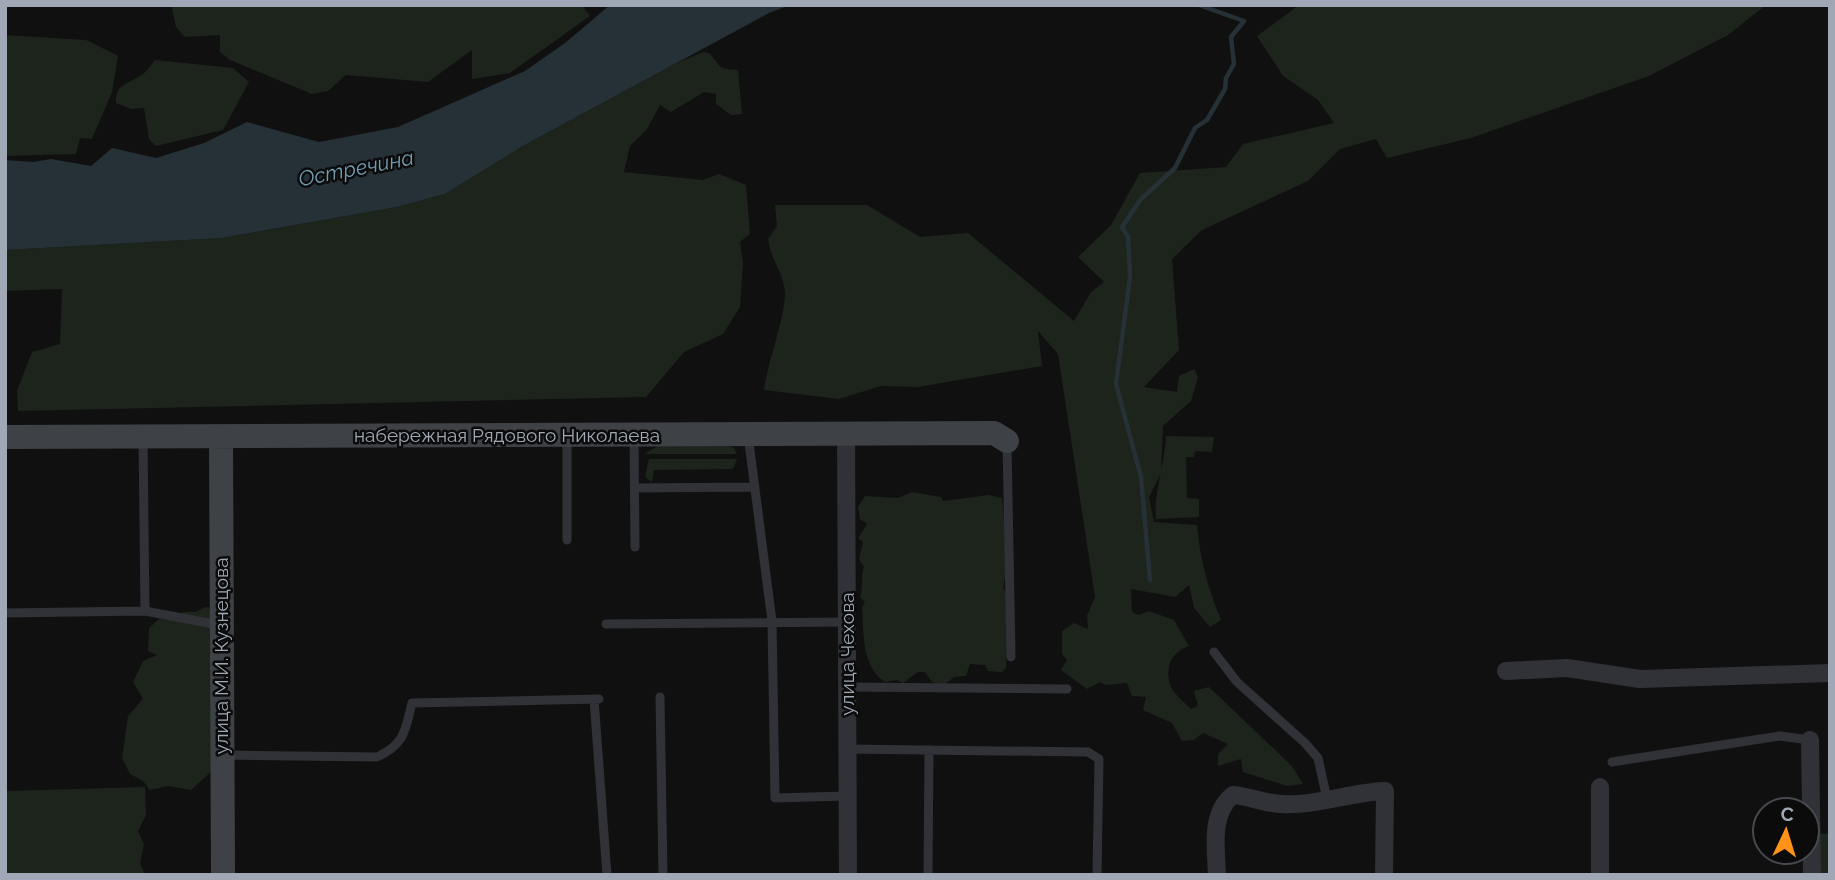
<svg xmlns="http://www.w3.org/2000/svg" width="1835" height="880" viewBox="0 0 1835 880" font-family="Raleway,sans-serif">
	<rect width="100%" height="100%" fill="#101011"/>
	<!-- green -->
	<path fill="#1c241c" d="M171 5H582L590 16 510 73 472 79V50L428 82 346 75 328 91 312 94 230 60 220 52V35L185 37 176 27Z
		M1299 5H1766L1728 35 1649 76 1471 138 1387 158 1376 139 1340 149 1308 181 1202 230 1172 259 1179 350 1144 387 1177 392 1179 376 1194 369 1198 377 1191 401 1163 426 1161 473 1149 497 1154 522 1197 525C1200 559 1208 589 1221 620L1210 627 1194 608 1189 585 1175 597 1131 589 1132 612 1138 615 1149 611 1174 620 1189 646C1171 652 1164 668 1171 687 1174 694 1185 703 1191 709L1198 706 1194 691 1209 687 1292 766 1303 784 1287 786 1243 772 1241 759 1218 766V754L1228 744 1203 733 1194 740 1182 741 1172 723 1143 710 1146 697 1132 696 1127 683 1105 685 1100 682 1087 689 1061 670 1067 660 1062 654V631L1074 623 1088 629 1087 616 1095 597 1058 354 1038 331 1042 366 918 387 881 386 839 399 764 390C768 361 784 321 785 295 785 274 770 259 768 239L777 226 775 205H867L920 237 968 233 1074 321 1091 292 1104 282 1078 257 1111 225 1140 173 1226 167 1243 144 1334 123 1318 100 1283 76 1257 36Z
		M5 35 86 40 118 56 112 92 92 139 80 138 76 154 5 156Z
		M703 52 709 53C722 66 715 69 738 70L742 114 731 115 716 104V94L704 92 671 112 660 105 647 129 630 146 624 172 703 180 719 174 746 185 750 234 740 242 743 263 740 307 723 334 684 352 646 397 18 411 17 391 32 352 60 344 62 289 5 291V250L222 238 397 207 445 194 523 146 677 63Z
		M155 60 233 68 249 82 223 130 156 146 149 139 144 108 131 109 116 103C115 83 129 84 143 74 147 71 151 65 155 60Z
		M1166 436 1214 437 1212 452 1195 451 1194 457H1186L1187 498 1199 499V517L1156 519C1153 495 1165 464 1166 436Z
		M658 446H728L734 448 737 454H644Z
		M649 459H737L733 469 654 470 652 482 645 477Z
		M912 492 941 497 943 501 989 495 1002 498 1008 562 1003 587 1009 600 1006 668 1002 672 988 671 985 665 970 664 966 676 954 677 944 685 932 682 925 672H918L903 683 897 680 885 682C861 666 864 633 862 608L865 602 860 597C864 585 860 577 864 567L859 559 863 542 858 538 867 524 860 519 858 507 865 496 898 498Z
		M206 607 212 608 213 770 191 790 168 786 150 790 143 781 130 774 122 758 128 716 143 699 133 682 143 661 157 655 148 651 149 628 159 619 175 620 183 612H195Z
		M145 787 146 815 138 831 144 844 140 863 145 875H5V791Z
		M1830 833V875H1820V834Z"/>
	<!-- water -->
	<path fill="#253136" d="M610 5H790L769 13 523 146 445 194 397 207 222 238 5 250V160L33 162 51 159 91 166 112 148 156 158 204 143 247 122 319 142 398 127 525 71 565 43Z"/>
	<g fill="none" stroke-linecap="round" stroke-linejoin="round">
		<!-- stream -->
		<path stroke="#253136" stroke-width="4.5" d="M1150 580 1141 477 1116 384 1130 277 1128 237 1122 227 1141 199 1175 168 1195 128 1207 120 1225 89 1226 78 1234 64 1231 37 1244 21 1199 5"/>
		<!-- lane -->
		<path stroke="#303237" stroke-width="9" d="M748 435 772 621 775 798 847 796
			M567 436V540
			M634 436 635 547
			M143 438 145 611 219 625
			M1007 443 1011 657
			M635 488 755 487
			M5 613 145 611
			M606 624 847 622
			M1214 652 1237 682 1305 743 1318 758 1327 799
			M847 687 1067 689
			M660 697 663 875
			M594 699 607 875
			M847 749 1088 752 1099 759 1097 875
			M224 755 377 757C405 744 405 731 412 703L599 699
			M1612 762 1780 736 1810 740
			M928 875 929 750"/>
		<!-- street -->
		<path stroke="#303237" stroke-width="18" d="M846 433 848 875
			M1506 671 1567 668 1640 679 1830 673
			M1810 740 1812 875
			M1217 875C1216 848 1210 813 1233 795 1250 796 1265 804 1282 804 1317 806 1351 792 1385 791L1384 875
			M1600 875V787"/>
		<!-- secondary -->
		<path stroke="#3e4247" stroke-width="24" d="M5 437 994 433 1007 441
			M221 437 223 875"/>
	</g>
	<g text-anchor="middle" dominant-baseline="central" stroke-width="5" stroke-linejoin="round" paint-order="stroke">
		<!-- street labels -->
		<g font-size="19" fill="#9fa8b4" stroke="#0b0b0c">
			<text x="507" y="435">набережная Рядового Николаева</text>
			<text transform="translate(847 654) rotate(-90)">улица Чехова</text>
			<text transform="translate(221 656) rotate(-90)">улица М.И. Кузнецова</text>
		</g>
		<!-- water labels -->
		<g font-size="21" font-style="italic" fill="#729eb3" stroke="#0b0b0c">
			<text transform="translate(356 168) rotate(-11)">Остречина</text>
		</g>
	</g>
	<!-- border -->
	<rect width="1835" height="880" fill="none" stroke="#9fa8b4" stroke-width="14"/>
	<!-- north arrow -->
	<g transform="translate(1786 831) rotate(4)"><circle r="33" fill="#0b0b0c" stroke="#464a4f" stroke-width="2"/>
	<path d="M0-5L12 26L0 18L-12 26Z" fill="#ff931a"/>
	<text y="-10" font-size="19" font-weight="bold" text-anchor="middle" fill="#9fa8b4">С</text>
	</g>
</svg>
